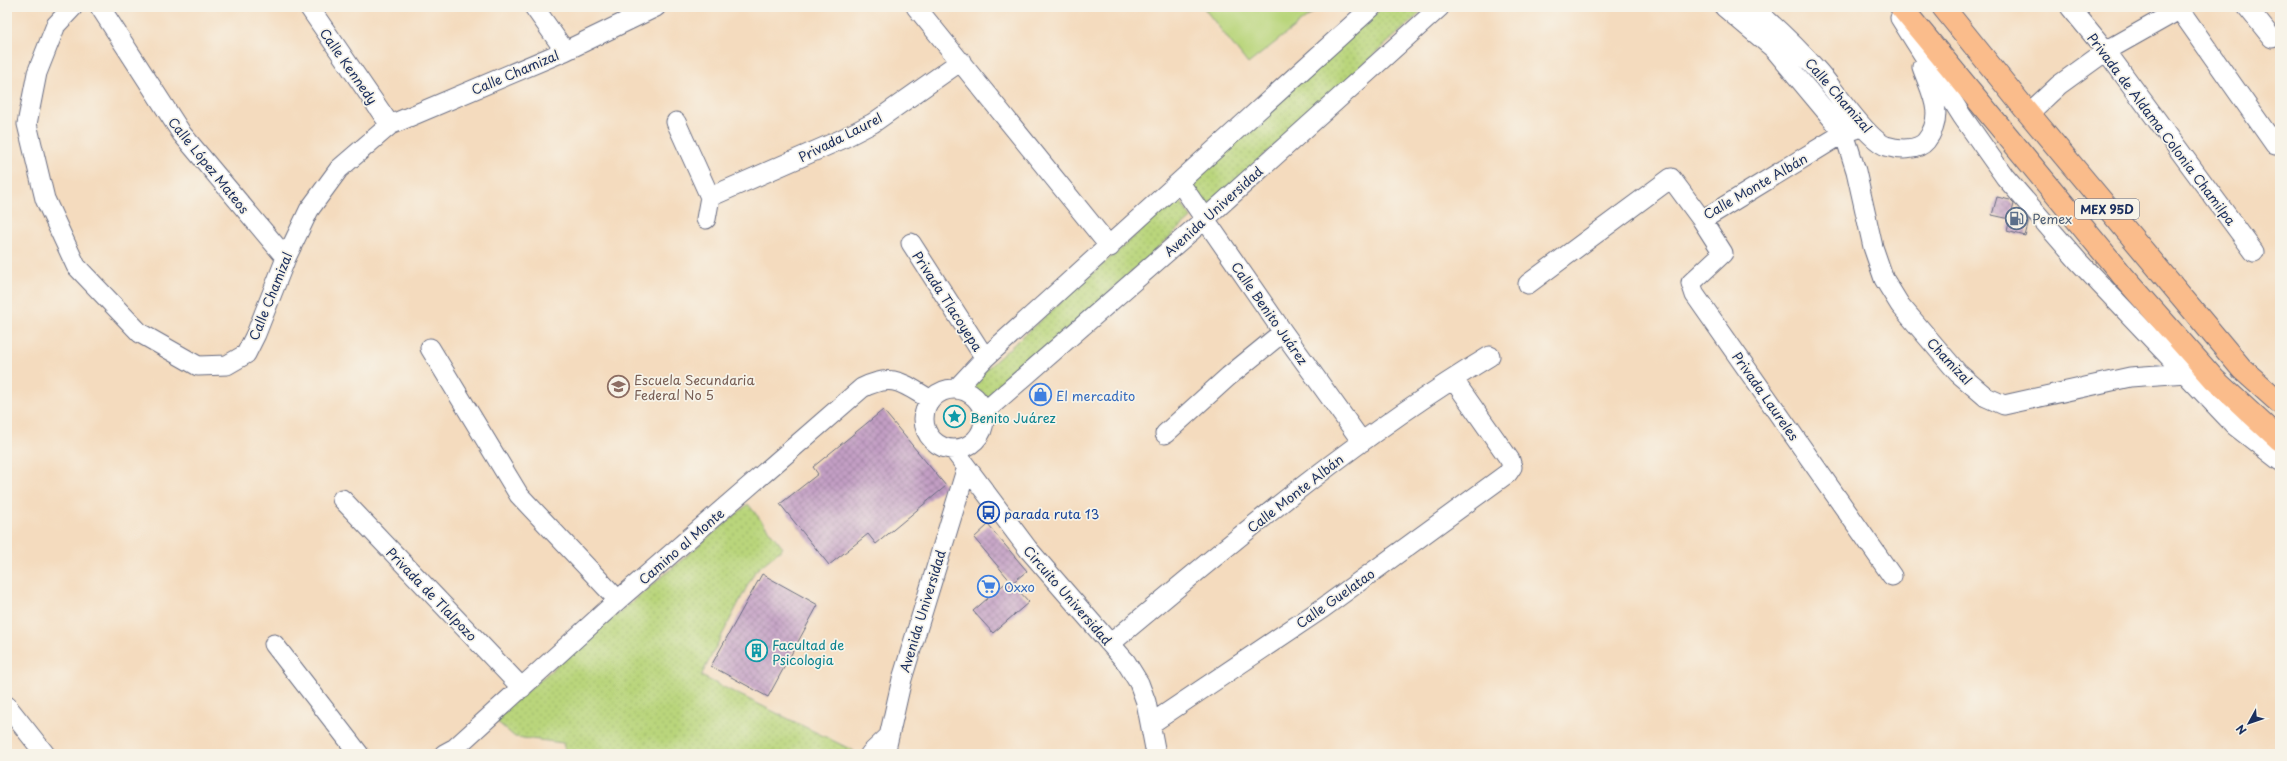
<svg xmlns="http://www.w3.org/2000/svg" width="2287" height="761" viewBox="0 0 2287 761" font-family="'Playpen Sans',sans-serif">
	<defs>
		<pattern id="grass-dots" width="8" height="8" patternUnits="userSpaceOnUse"><rect width="8" height="8" fill="#b9d57b"/><path d="M2 2h.1M6 6h.1" fill="none" stroke="#9eb76d" stroke-width="1.8" stroke-linecap="round"/></pattern>
		<pattern id="building-cross-hatch" width="8" height="8" patternUnits="userSpaceOnUse"><rect width="8" height="8" fill="#c39fc4"/><path d="M0 0l8 8M0 8l8-8" fill="none" stroke="#9e82a2"/></pattern>
	</defs>
	<rect width="100%" height="100%" fill="#f7f3e8"/>
	<filter id="ink" filterUnits="userSpaceOnUse"><feTurbulence type="fractalNoise" baseFrequency=".025" numOctaves="2"/><feDisplacementMap in="SourceGraphic" scale="8" xChannelSelector="R" yChannelSelector="G"/><feConvolveMatrix kernelMatrix="1 2 1 2 8 2 1 2 1" color-interpolation-filters="sRGB"/></filter>
	<filter id="wash" filterUnits="userSpaceOnUse"><feTurbulence type="fractalNoise" baseFrequency=".012" numOctaves="4" result="noise"/><feDisplacementMap in="SourceGraphic" scale="16" xChannelSelector="R" yChannelSelector="G"/><feGaussianBlur stdDeviation="0.9" result="paint"/><feColorMatrix in="noise" values="0 0 0 0 0 0 0 0 0 0 0 0 0 0 0 0 0 1.4 0 .05"/><feComposite in="paint" operator="in"/></filter>
	<g filter="url(#wash)">
		<rect width="100%" height="100%" fill="#f4dbbe"/>
		<!-- grass -->
		<path fill="url(#grass-dots)" stroke="#6a826c" d="M1383 7H1427L1205 208 1189 182Z
			M1178 197 1191 218 987 402 971 383Z
			M748 504 783 548 755 571 701 676 854 751 852 754H566L563 743 515 737 494 719Z"/>
		<!-- garden -->
		<path fill="#b9d57b" stroke="#6a826c" d="M1203 7H1320L1248 64Z"/>
		<g id="blocks">
			<!-- building -->
			<path fill="url(#building-cross-hatch)" d="M1997 197 2010 200 2014 204 2010 219 1992 215Z
				M2012 212 2023 214 2029 221 2025 236 2007 231Z
				M883 410 946 486 876 544 868 534 829 565 780 504 818 474 813 467Z
				M988 525 1027 571 1012 583 974 538Z
				M762 574 818 605 768 697 711 666Z
				M1009 580 1029 602 993 633 973 611Z"/>
		</g>
	</g>
	<g filter="url(#ink)">
		<use href="#blocks" fill-opacity="0" stroke="#676b80" stroke-width="1"/>
		<g fill="none" stroke-linecap="round" stroke-linejoin="round">
			<defs>
				<path id="minor" d="M73 7 56 25 37 73 27 124 45 199 76 266 140 333 198 366 227 365 246 354 256 334 286 258 309 210 339 169 390 125 565 51 656 7
					M100 7 182 134 286 258
					M309 7 390 125
					M534 7 565 51
					M916 7 1110 247
					M1724 7 1774 49 1844 133 1856 171 1873 247 1884 279 1900 305 1958 373 1986 397 2004 405 2130 377 2186 373
					M1752 7C1776 27 1798 48 1819 72 1834 89 1867 139 1886 146 1898 150 1918 151 1926 141 1946 115 1931 93 1922 67
					M2070 7 2106 51 2254 252
					M2247 7 2272 38
					M2180 10 2275 145
					M1900 18 1962 116 2005 177 2078 261 2235 426 2280 461
					M2028 114 2059 85 2106 51 2184 7
					M676 122 710 197 706 219
					M1180 183 1283 332 1362 442
					M710 197 840 140 873 123 961 61
					M1702 220 1844 133 1856 129
					M911 243 985 358
					M1528 284 1671 178 1702 220 1723 253 1691 283 1695 295 1892 576
					M430 348 519 495 618 600
					M956 389 985 358 1372 7
					M924 419a30 30 0 1 1 60 0a30 30 0 1 1-60 0Z
					M983 413 1205 219 1440 7
					M1165 434 1229 376 1283 332
					M953 449 1028 549 1126 662 1139 683 1146 702 1156 754
					M342 499 522 688
					M1111 643C1232 542 1354 438 1490 356
					M274 644 359 754
					M7 706 45 754
					M1152 723 1323 608 1508 473 1512 467 1510 460 1453 379
					M444 754 455 748 618 600 862 388C894 372 903 384 931 400
					M870 754 889 736
					M885 754 902 679 966 470"/>
				<path id="highway" d="M1901 7 2123 276 2214 379 2280 440
					M1943 7 2025 109 2242 369 2280 403"/>
			</defs>
			<!-- minor casing -->
			<use href="#minor" stroke="#676b80" stroke-width="21"/>
			<!-- highway casing -->
			<use href="#highway" stroke="#676b80" stroke-width="24"/>
			<!-- minor -->
			<use href="#minor" stroke="#fff" stroke-width="19"/>
			<!-- highway -->
			<use href="#highway" stroke="#fabc8b" stroke-width="22"/>
		</g>
	</g>
	<!-- icons -->
	<defs>
		<symbol id="fuel-ring" viewBox="-11 -11 22 22"><circle r="9.5" fill="#f7f3e8" stroke="#5c6f8a" stroke-width="1.5"/><path d="M-5.5-6h7V0h2V4h1.3V-2.5L3-4.5l.8-.8L6-3V5H2.5V1h-1V6h-7ZM-4.2-4.7v3.2H.2V-4.7Z" fill="#5c6f8a"/></symbol>
		<symbol id="school-ring" viewBox="-11 -11 22 22"><circle r="9.5" fill="#f7f3e8" stroke="#8d6e63" stroke-width="1.5"/><path d="M0-5L7-2L0 1L-7-2ZM-4 1L0 2.5L4 1V4Q0 6-4 4Z" fill="#8d6e63"/></symbol>
		<symbol id="shop-ring" viewBox="-11 -11 22 22"><circle r="9.5" fill="#f7f3e8" stroke="#3f7fe0" stroke-width="1.5"/><path d="M-5-2.5h2.3a2.7 3.5 0 0 1 5.4 0H5L5.5 6h-11ZM-1.5-2.5h3a1.5 2.3 0 0 0-3 0Z" fill="#3f7fe0"/></symbol>
		<symbol id="sight-ring" viewBox="-11 -11 22 22"><circle r="9.5" fill="#f7f3e8" stroke="#0f9aa8" stroke-width="1.5"/><path d="M0-6L1.8-2.2L6-1.7L2.9 1.2L3.7 5.4L0 3.3L-3.7 5.4L-2.9 1.2L-6-1.7L-1.8-2.2Z" fill="#0f9aa8"/></symbol>
		<symbol id="bus-ring" viewBox="-11 -11 22 22"><circle r="9.5" fill="#f7f3e8" stroke="#1a4fb4" stroke-width="1.5"/><path d="M-5-6H5V4H4V6H2V4H-2V6H-4V4H-5ZM-3.5-4V0h7V-4ZM-3.5 1.2v1.5H-2V1.2ZM2 1.2v1.5H3.5V1.2Z" fill="#1a4fb4"/></symbol>
		<symbol id="supermarket-ring" viewBox="-11 -11 22 22"><circle r="9.5" fill="#f7f3e8" stroke="#3f7fe0" stroke-width="1.5"/><path d="M-6-5.5h2.5l.6 2H6L4.5 2H-2.5L-4.4-4H-6ZM-1.5 3.2a1.3 1.3 0 1 0 .1 0ZM3 3.2a1.3 1.3 0 1 0 .1 0Z" fill="#3f7fe0"/></symbol>
		<symbol id="building-ring" viewBox="-11 -11 22 22"><circle r="9.5" fill="#f7f3e8" stroke="#0f9aa8" stroke-width="1.5"/><path d="M-4-6H4V6H1V3H-1V6H-4ZM-2.5-4.3h1.7v1.8h-1.7ZM.8-4.3h1.7v1.8H.8ZM-2.5-1h1.7V.8h-1.7ZM.8-1h1.7V.8H.8Z" fill="#0f9aa8"/></symbol>
	</defs>
	<g fill-rule="evenodd">
		<use href="#fuel-ring" x="2004" y="206" width="25" height="25"/>
		<use href="#school-ring" x="606" y="374" width="25" height="25"/>
		<use href="#shop-ring" x="1028" y="382" width="25" height="25"/>
		<use href="#sight-ring" x="942" y="404" width="25" height="25"/>
		<use href="#bus-ring" x="976" y="500" width="25" height="25"/>
		<use href="#supermarket-ring" x="976" y="574" width="25" height="25"/>
		<use href="#building-ring" x="744" y="638" width="25" height="25"/>
	</g>
	<g text-anchor="middle" dominant-baseline="central" stroke-width="3.5" stroke-linejoin="round" paint-order="stroke">
		<!-- shield labels -->
		<rect fill="#f7f3e8" stroke="#5d6a87" stroke-width="1" x="2075" y="199" width="64" height="20" rx="3"/>
		<g font-size="12" font-weight="bold" fill="#1b2f5e">
			<text x="2107" y="209">MEX 95D</text>
		</g>
		<!-- street labels -->
		<g font-size="13" fill="#1b2f5e" stroke="#f7f3e8">
			<text transform="translate(349 66) rotate(55)">Calle Kennedy</text>
			<text transform="translate(515 72) rotate(-23)">Calle Chamizal</text>
			<text transform="translate(1839 95) rotate(49)">Calle Chamizal</text>
			<text transform="translate(2162 129) rotate(53)">Privada de Aldama Colonia Chamilpa</text>
			<text transform="translate(840 137) rotate(-27)">Privada Laurel</text>
			<text transform="translate(209 165) rotate(51)">Calle López Mateos</text>
			<text transform="translate(1755 186) rotate(-30)">Calle Monte Albán</text>
			<text transform="translate(1213 211) rotate(-42)">Avenida Universidad</text>
			<text transform="translate(270 296) rotate(-68)">Calle Chamizal</text>
			<text transform="translate(948 301) rotate(57)">Privada Tlacoyepa</text>
			<text transform="translate(1270 313) rotate(55)">Calle Benito Juárez</text>
			<text transform="translate(1950 361) rotate(47)">Chamizal</text>
			<text transform="translate(1766 396) rotate(55)">Privada Laureles</text>
			<text transform="translate(1295 493) rotate(-38)">Calle Monte Albán</text>
			<text transform="translate(681 546) rotate(-41)">Camino al Monte</text>
			<text transform="translate(432 594) rotate(46)">Privada de Tlalpozo</text>
			<text transform="translate(1068 595) rotate(49)">Circuito Universidad</text>
			<text transform="translate(1335 598) rotate(-35)">Calle Guelatao</text>
			<text transform="translate(922 611) rotate(-73)">Avenida Universidad</text>
		</g>
		<!-- service labels -->
		<g font-size="13" fill="#4e5e75" stroke="#f7f3e8" text-anchor="start">
			<text x="2032" y="218">Pemex</text>
		</g>
		<!-- education labels -->
		<g font-size="13" fill="#785e54" stroke="#f7f3e8" text-anchor="start">
			<text x="634" y="379">Escuela Secundaria<tspan x="634" dy="15">Federal No 5</tspan></text>
		</g>
		<!-- shop labels -->
		<g font-size="13" fill="#366cbe" stroke="#f7f3e8" text-anchor="start">
			<text x="1056" y="395">El mercadito</text>
			<text x="1004" y="586">Oxxo</text>
		</g>
		<!-- culture labels -->
		<g font-size="13" fill="#0d838f" stroke="#f7f3e8" text-anchor="start">
			<text x="970" y="417">Benito Juárez</text>
			<text x="772" y="644">Facultad de<tspan x="772" dy="15">Psicologia</tspan></text>
		</g>
		<!-- transit labels -->
		<g font-size="13" fill="#164399" stroke="#f7f3e8" text-anchor="start">
			<text x="1004" y="513">parada ruta 13</text>
		</g>
	</g>
	<!-- margin -->
	<rect width="2287" height="761" fill="none" stroke="#f7f3e8" stroke-width="24"/>
	<!-- north arrow -->
	<g transform="translate(2249 723) rotate(230)" stroke="#f7f3e8" stroke-width="3" paint-order="stroke">
	<path d="M0-3L7 15L0 10L-7 15Z" fill="#1b2f5e"/>
	<text y="-6" font-size="11" font-weight="bold" text-anchor="middle" fill="#1b2f5e">N</text>
	</g>
</svg>
